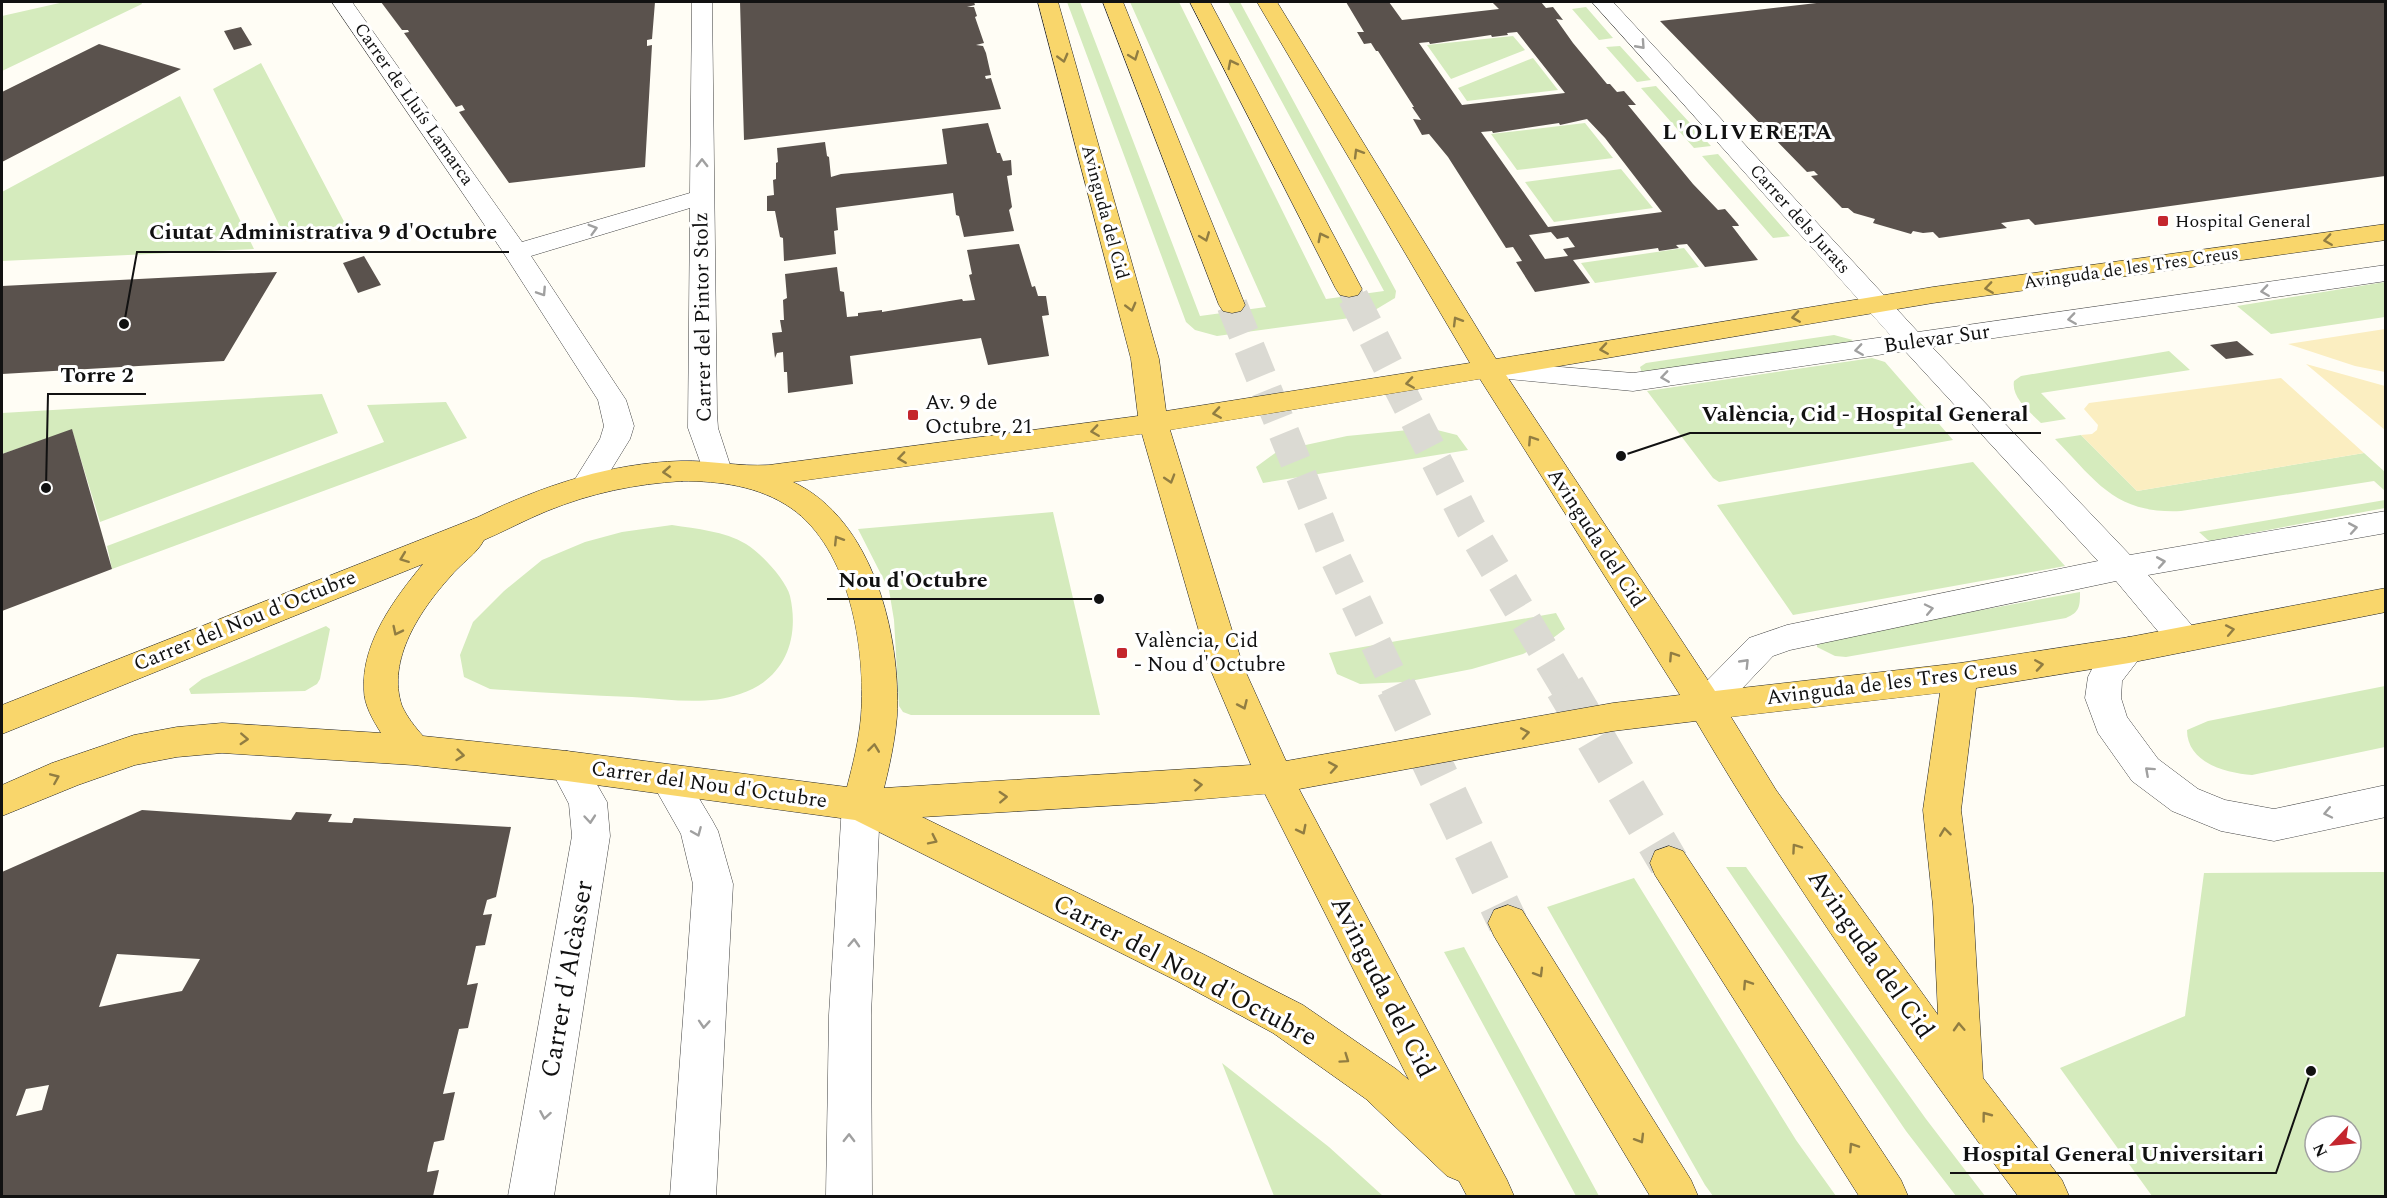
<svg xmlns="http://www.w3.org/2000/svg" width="2387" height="1198" viewBox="0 0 2387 1198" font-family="Spectral,serif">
	<rect width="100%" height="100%" fill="#fffdf5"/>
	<!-- green -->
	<path fill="#d5ebbd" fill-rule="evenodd" d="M64 2H141L142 4 2 71V16Z
		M1067 2H1080L1200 316 1266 307 1130 2H1179L1326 299 1384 291 1228 2H1240L1396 291 1395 298 1370 313 1350 318 1217 336 1195 330 1186 322Z
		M1586 7 1613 38 1599 40 1572 9Z
		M1513 36 1525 50 1451 79 1427 45Z
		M1620 46 1651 80 1637 82 1606 47Z
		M1533 58 1558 90 1467 101 1458 88Z
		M261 63 350 233 285 237 213 89Z
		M1656 86 1711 146 1694 148 1641 88Z
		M180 96 254 249 2 261V192Z
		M1585 123 1613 158 1517 170 1491 134Z
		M1718 154 1790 236H1791L1773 238 1702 156Z
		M1621 169 1653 208 1554 222 1525 182Z
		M1684 248 1699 267 1595 283 1581 263Z
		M2385 282V317L2271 334 2237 306Z
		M1834 335 1853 340 1849 342 1642 373 1640 367 1646 363Z
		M2169 351 2190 370 2041 393 2066 419 2041 423C2030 412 2011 398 2014 381L2021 376Z
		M1872 358 1885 362 1953 440 1719 482 1713 478 1647 391Z
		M322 394 338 433 100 522 72 430 2 454V413Z
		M446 402 467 438 112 569 107 546 384 442 367 405Z
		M1429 428 1457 435 1468 450 1263 483 1256 467 1278 451 1347 436Z
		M2081 435 2137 491 2364 453 2385 472V491L2374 481 2181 511C2115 514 2097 482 2055 439Z
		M1973 462 2065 566 1793 615 1717 505Z
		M2385 500V508L2209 541 2199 532Z
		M1053 512 1100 715H911L903 712 899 706 894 620 889 590 858 529Z
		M672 525C697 529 724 531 746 544 761 553 786 580 790 596 800 640 784 680 740 694 706 706 667 699 632 697 585 695 537 692 490 689L464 677 460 655 473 622 504 591 542 560 585 542 622 532Z
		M2080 592C2080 606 2080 612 2066 618L1846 657 1835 656 1817 647V640Z
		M1556 613 1565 629 1553 638 1523 654 1472 669 1405 682 1360 684 1337 674 1329 653Z
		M326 626 330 629 320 679 317 684 305 691 191 694 189 689 202 679Z
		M2385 686V747L2252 775C2226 773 2187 763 2187 730L2208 721Z
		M1726 867H1746L1926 1119 1985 1196H1956L1906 1131Z
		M2385 872V1196H2152L2060 1068 2185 1016 2204 873ZM2315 1126H2351V1162H2315Z
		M1634 878 1796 1140 1836 1196H1713L1705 1185 1547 907Z
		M1464 947 1599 1196H1576L1444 952Z
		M1222 1063 1329 1147 1383 1196H1274Z"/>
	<!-- sand -->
	<path fill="#fbeec1" d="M2385 329V372L2355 366 2288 344Z
		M2306 364 2385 386V430Z
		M2281 378 2364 453 2137 491 2081 435 2092 434 2097 430 2098 425 2084 409 2089 403Z"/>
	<!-- building -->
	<path fill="#5a524d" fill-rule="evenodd" d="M381 2H655L652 39 647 40V46L652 45 645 167 509 183 459 112 465 110 462 105 456 107 404 33 409 32 408 30H402Z
		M740 2H974L975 5 967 7H974L977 16 975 17 984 43 976 45 983 46 986 53 991 75 985 76 986 79 991 78 1001 109 744 140Z
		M1346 2H1389L1402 20 1499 9 1492 2H1541L1546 8 1553 7 1563 20 1556 19 1573 43 1607 84H1610L1617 92 1624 91 1636 105H1628L1693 184 1718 210 1725 209 1738 224 1739 226H1732L1758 260 1705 267 1687 244 1676 245 1679 248 1659 251 1658 248 1573 260 1590 283 1535 292 1516 262 1522 261 1513 247 1506 248 1448 157 1429 134 1422 135 1413 119 1421 120 1412 107H1414L1378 51H1376L1371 43 1364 44 1357 32H1364ZM1517 32 1565 93 1462 105 1419 43 1429 42 1430 44 1491 35 1492 37 1508 35 1507 33ZM1587 119 1605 138 1662 212 1548 227 1481 132 1492 131 1493 133 1559 123 1560 125ZM1551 232 1557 239 1568 237 1575 247 1563 249 1568 256 1545 259 1529 235Z
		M1825 2H2385V176L2035 225 2029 219 2001 223 2007 228 1939 238 1933 232 1923 233 1913 231 1911 234 1873 223 1875 219 1854 213 1848 208H1842L1811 176 1818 175 1814 171 1807 172 1660 21Z
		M241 27 252 45 234 50 224 31Z
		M99 44 181 69 2 162V92Z
		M988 123 997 153H1000L1003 161 1011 160 1012 175 1007 176 1012 207 1009 210 1014 231 964 237 959 216 956 215 953 193 836 208 838 230 834 231 836 254 784 261 783 238 780 237 775 211H767V196L774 195 773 180 776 179V163L778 162 777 148 825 142 827 156 829 157 831 177 841 174 947 164 942 129Z
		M1019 244 1032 287 1035 286 1038 296H1046L1049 315 1042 316 1049 356 988 365 981 338 850 356 853 384 788 393 787 372H784L783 352 777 353 775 358 772 333 782 332 780 320H784L783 300 787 298 785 274 837 267 840 291 844 292 847 317 858 316V313L882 310V312L962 299 963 301 975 300 969 275 972 274 967 250Z
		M364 256 381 285 358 293 343 263Z
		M277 272 224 361 2 374V286Z
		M2237 341 2254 355 2226 359 2210 345Z
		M72 429 112 569 2 611V454Z
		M142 810 291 820 296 812 332 814 328 822 352 823 354 818 511 827 496 897 487 900 483 915 492 914 485 945 476 946 467 985 478 983 468 1028 459 1029 443 1094 455 1092 444 1140 434 1142 428 1166 427 1172 439 1170 433 1196H2V872ZM117 954 200 959 182 991 99 1007ZM49 1085 42 1110 16 1116 26 1089Z"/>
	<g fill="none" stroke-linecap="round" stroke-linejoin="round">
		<!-- major-tunnel-far2 -->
		<path stroke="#dbdad3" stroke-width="23" stroke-dasharray="23 12" stroke-linecap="butt" d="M1349 289 1354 299"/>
		<!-- major-tunnel-far1 -->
		<path stroke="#dbdad3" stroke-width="31" stroke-dasharray="31 15" stroke-linecap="butt" d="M1353 297 1470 527 1566 688
			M1232 305 1331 549 1397 688"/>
		<!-- major-tunnel -->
		<path stroke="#dbdad3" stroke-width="40" stroke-dasharray="40 20" stroke-linecap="butt" d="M1396 687 1508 923
			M1565 687 1669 863"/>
		<defs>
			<path id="minor" d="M332 2H352L522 242 690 193 692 2H712L717 414 718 428 732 471 728 478 717 481 706 478 688 428 690 208 531 256 626 400 634 426 630 439 598 491 587 495 576 491 572 484 600 439 604 426 598 400 503 252Z
				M1592 2H1613L1918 332 2386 265V281L1932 347 2130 555 2386 511V533L2148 575 2196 630 2201 639 2196 648 2184 652 2172 648 2116 581 1790 650 1773 656 1717 715 1705 719 1693 715 1687 705 1693 695 1749 638 1787 625 2098 561 1905 351 1633 391 1478 376 1474 370 1478 364 1488 361 1633 373 1891 336Z
				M2129 637 2141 641 2146 650 2122 681 2121 698 2127 717 2158 759 2198 789 2225 800 2274 809 2386 785V817L2274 841 2221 831 2172 811 2132 781 2098 733 2085 698 2088 677 2093 667 2117 641Z
				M567 751 580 755 607 802 610 836 554 1196H508L572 836 569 804 549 766 554 755Z
				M669 766 682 770 712 820 718 831 733 884 716 1196H670L693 884 681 834 651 781 656 770Z
				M861 789 874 794 880 805 871 1015 872 1196H826L829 1015 842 805 848 794Z"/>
			<path id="major" d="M1038 2H1058L1159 359 1166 411 1470 363 1257 2H1277L1496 359 1933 287 2386 224V240L1933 303 1506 375 1715 691 1960 663 2129 637 2386 588V612L2129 663 1976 688 1961 810 1973 906 1983 1078 2062 1180 2069 1196H2018C1905 1043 1793 886 1696 721L1613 731 1299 789 1507 1180 1514 1196H1467L1459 1181 1447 1176 1366 1099 1273 1033 1175 980 855 820 567 781 413 765 222 753 177 757 135 765 78 785 2 816V785L52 763 134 735 177 727 222 723 381 733C373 720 364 705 364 690 361 643 395 598 423 564L2 734V705L478 517C542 486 610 463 681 461 711 460 739 467 769 465L1138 416 1131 359ZM1480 379 1680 695 1613 703 1286 761 1243 666 1170 430ZM1142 434 1209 666 1251 765 884 788C890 764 895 740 897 716 901 635 873 519 793 482ZM682 481C720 481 759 486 791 508 850 549 866 649 861 716 859 740 853 764 847 787L567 751 423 736C415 727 407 717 402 706 386 660 421 609 450 577 460 564 477 554 484 540 505 531 525 520 547 511 591 493 635 484 682 481ZM1940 693 1923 810 1933 906 1938 1015 1776 790 1731 717ZM1265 794 1409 1080 1396 1069 1303 1005 1203 954 922 817 1155 803Z
				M1103 2H1123L1245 305 1241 311 1232 313 1223 311 1219 305Z
				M1190 2H1210L1362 289 1358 295 1349 297 1340 295 1336 289Z
				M1669 846 1683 851 1901 1180 1908 1196H1859L1655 875 1650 863 1655 851Z
				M1508 905 1522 910 1691 1180 1698 1196H1650L1494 936 1488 923 1494 910Z"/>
		</defs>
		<!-- minor casing -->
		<use href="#minor" stroke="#444" stroke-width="1"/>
		<!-- major casing -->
		<use href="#major" stroke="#222" stroke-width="1"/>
		<!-- minor -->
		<use href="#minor" fill="#fff" fill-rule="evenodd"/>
		<!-- major -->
		<use href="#major" fill="#f9d66b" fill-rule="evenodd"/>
	</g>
	<!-- one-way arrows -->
	<defs><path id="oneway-chevron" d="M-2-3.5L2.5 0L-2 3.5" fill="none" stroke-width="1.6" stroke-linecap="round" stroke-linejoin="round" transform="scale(1.5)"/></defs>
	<g stroke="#a0a0a0">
		<use href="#oneway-chevron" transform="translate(1641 45) rotate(48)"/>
		<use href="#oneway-chevron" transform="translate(702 163) rotate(-90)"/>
		<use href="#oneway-chevron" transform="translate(593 229) rotate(-16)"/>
		<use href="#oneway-chevron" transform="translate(2265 291) rotate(172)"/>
		<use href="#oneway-chevron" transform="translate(542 292) rotate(57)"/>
		<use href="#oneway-chevron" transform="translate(2072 319) rotate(172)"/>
		<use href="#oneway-chevron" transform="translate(1859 350) rotate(172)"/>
		<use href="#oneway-chevron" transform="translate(1665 377) rotate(172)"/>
		<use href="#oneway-chevron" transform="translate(2353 528) rotate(-10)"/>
		<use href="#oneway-chevron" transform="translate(2161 562) rotate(-10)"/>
		<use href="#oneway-chevron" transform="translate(1929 609) rotate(-12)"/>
		<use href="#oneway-chevron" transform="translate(1745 663) rotate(-46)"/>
		<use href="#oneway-chevron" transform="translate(2149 771) rotate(-138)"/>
		<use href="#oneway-chevron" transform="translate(2328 813) rotate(168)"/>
		<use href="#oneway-chevron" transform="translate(590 819) rotate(85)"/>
		<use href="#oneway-chevron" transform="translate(697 832) rotate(67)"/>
		<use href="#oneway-chevron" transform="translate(854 943) rotate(-87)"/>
		<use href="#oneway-chevron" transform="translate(704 1024) rotate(94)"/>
		<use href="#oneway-chevron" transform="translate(545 1115) rotate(100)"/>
		<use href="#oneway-chevron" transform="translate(849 1138) rotate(-89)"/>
	</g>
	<g stroke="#917d42">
		<use href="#oneway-chevron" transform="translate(1134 56) rotate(69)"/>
		<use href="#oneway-chevron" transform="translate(1063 58) rotate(75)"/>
		<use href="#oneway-chevron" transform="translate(1232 64) rotate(-117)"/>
		<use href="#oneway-chevron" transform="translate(1358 153) rotate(-121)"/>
		<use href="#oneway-chevron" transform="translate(1205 237) rotate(69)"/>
		<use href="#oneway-chevron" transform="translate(1322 237) rotate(-117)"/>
		<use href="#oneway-chevron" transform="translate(2328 240) rotate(172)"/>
		<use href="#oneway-chevron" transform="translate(1989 288) rotate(172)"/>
		<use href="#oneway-chevron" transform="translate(1131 307) rotate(75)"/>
		<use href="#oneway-chevron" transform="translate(1796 317) rotate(171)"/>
		<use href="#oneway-chevron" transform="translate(1457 321) rotate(-121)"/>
		<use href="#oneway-chevron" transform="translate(1604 349) rotate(171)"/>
		<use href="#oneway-chevron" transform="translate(1410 383) rotate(171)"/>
		<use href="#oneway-chevron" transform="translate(1217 413) rotate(171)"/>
		<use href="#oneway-chevron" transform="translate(1095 431) rotate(172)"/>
		<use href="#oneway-chevron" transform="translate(1532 440) rotate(-123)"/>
		<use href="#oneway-chevron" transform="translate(902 458) rotate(172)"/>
		<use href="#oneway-chevron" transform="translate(667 472) rotate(176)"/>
		<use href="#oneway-chevron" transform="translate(1170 479) rotate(73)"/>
		<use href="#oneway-chevron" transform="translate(838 540) rotate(-122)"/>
		<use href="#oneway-chevron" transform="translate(404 558) rotate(159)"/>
		<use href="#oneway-chevron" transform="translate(2230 630) rotate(-11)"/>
		<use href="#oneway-chevron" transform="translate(397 631) rotate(116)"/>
		<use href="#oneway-chevron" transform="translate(1673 656) rotate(-123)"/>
		<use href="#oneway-chevron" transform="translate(2039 665) rotate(-9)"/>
		<use href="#oneway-chevron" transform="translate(1243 705) rotate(66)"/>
		<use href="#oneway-chevron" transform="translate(1525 733) rotate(-10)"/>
		<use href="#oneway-chevron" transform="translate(244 739) rotate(3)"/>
		<use href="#oneway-chevron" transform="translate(874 748) rotate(-83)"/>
		<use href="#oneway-chevron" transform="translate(460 755) rotate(6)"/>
		<use href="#oneway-chevron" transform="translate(1333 767) rotate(-10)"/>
		<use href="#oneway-chevron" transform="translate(55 778) rotate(-23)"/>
		<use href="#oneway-chevron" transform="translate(1198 785) rotate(-5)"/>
		<use href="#oneway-chevron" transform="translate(1003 797) rotate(-3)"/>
		<use href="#oneway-chevron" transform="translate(1302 830) rotate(63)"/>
		<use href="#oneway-chevron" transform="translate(1945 832) rotate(-97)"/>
		<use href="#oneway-chevron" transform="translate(933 840) rotate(26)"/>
		<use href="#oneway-chevron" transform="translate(1796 848) rotate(-125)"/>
		<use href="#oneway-chevron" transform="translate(1539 973) rotate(59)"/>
		<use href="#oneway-chevron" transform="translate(1747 984) rotate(-123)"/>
		<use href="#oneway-chevron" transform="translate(1959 1027) rotate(-93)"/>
		<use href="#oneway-chevron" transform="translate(1345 1059) rotate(35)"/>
		<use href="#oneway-chevron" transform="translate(1986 1116) rotate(-127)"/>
		<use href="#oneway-chevron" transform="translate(1640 1139) rotate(59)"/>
		<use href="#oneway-chevron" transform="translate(1853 1147) rotate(-123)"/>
	</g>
	<!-- markers -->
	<g fill="#c4262e" stroke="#fff" stroke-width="2">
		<rect x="2157" y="215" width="12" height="12" rx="3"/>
		<rect x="907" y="409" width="12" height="12" rx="3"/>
		<rect x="1116" y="647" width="12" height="12" rx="3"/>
	</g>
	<g text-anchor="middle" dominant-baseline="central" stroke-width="6" stroke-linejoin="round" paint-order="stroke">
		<!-- far-street labels -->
		<g font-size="18" fill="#111" stroke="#fff">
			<text transform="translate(414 104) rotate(55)">Carrer de Lluís Lamarca</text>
			<text transform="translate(1105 212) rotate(75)">Avinguda del Cid</text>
			<text transform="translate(1800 219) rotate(48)">Carrer dels Jurats</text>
			<text transform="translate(2131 268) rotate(-8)">Avinguda de les Tres Creus</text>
		</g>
		<!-- far-poi labels -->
		<g font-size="18" fill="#111" stroke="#fff" text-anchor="start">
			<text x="2175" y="221">Hospital General</text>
		</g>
		<!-- street labels -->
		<g font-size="21" fill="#111" stroke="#fff">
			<text transform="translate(703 317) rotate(-91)">Carrer del Pintor Stolz</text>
			<text transform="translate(1937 339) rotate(-8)">Bulevar Sur</text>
			<text transform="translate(1596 538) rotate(57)">Avinguda del Cid</text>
			<text transform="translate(245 621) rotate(-22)">Carrer del Nou d'Octubre</text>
			<text transform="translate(1892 683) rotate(-7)">Avinguda de les Tres Creus</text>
			<text transform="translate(709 785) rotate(8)">Carrer del Nou d'Octubre</text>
		</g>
		<!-- poi labels -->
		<g font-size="21" fill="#111" stroke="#fff" text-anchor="start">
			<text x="925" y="403">Av. 9 de<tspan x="925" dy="24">Octubre, 21</tspan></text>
			<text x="1134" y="641">València, Cid<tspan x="1134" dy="24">- Nou d'Octubre</tspan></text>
		</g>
		<!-- far-district labels -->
		<g font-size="22" font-weight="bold" letter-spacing="1.5" fill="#111" stroke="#fff">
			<text x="1748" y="132">L'OLIVERETA</text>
		</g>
		<!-- near-street labels -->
		<g font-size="26" fill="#111" stroke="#fff">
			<text transform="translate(1871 954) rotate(55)">Avinguda del Cid</text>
			<text transform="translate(1185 970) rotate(28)">Carrer del Nou d'Octubre</text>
			<text transform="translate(567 979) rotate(-80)">Carrer d'Alcàsser</text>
			<text transform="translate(1383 987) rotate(63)">Avinguda del Cid</text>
		</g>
	</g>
	<!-- callouts -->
	<path fill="none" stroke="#111" stroke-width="2" d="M124 324L137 252H509M46 488L48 394H146M1621 456L1690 433H2041M1099 599L1000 599H827M2311 1071L2276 1173H1950"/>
	<g fill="#111" stroke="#fff" stroke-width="2">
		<circle cx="124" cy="324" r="6"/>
		<circle cx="46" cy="488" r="6"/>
		<circle cx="1621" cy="456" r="6"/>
		<circle cx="1099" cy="599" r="6"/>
		<circle cx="2311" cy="1071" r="6"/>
	</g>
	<g font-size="22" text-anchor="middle" font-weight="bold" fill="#111" stroke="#fff" stroke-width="6" stroke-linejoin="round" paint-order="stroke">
		<text x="323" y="239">Ciutat Administrativa 9 d'Octubre</text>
		<text x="97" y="382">Torre 2</text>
		<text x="1865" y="421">València, Cid - Hospital General</text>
		<text x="913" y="587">Nou d'Octubre</text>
		<text x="2113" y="1161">Hospital General Universitari</text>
	</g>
	<!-- border -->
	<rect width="2387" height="1198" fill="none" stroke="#111111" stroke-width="6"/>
	<!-- north arrow -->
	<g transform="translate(2333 1144) rotate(244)"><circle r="28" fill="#ffffff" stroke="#a0a0a0" stroke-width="1.5"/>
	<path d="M0-4.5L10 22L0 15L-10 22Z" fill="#c4262e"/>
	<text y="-9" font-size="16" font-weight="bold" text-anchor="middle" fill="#111111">N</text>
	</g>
</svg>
